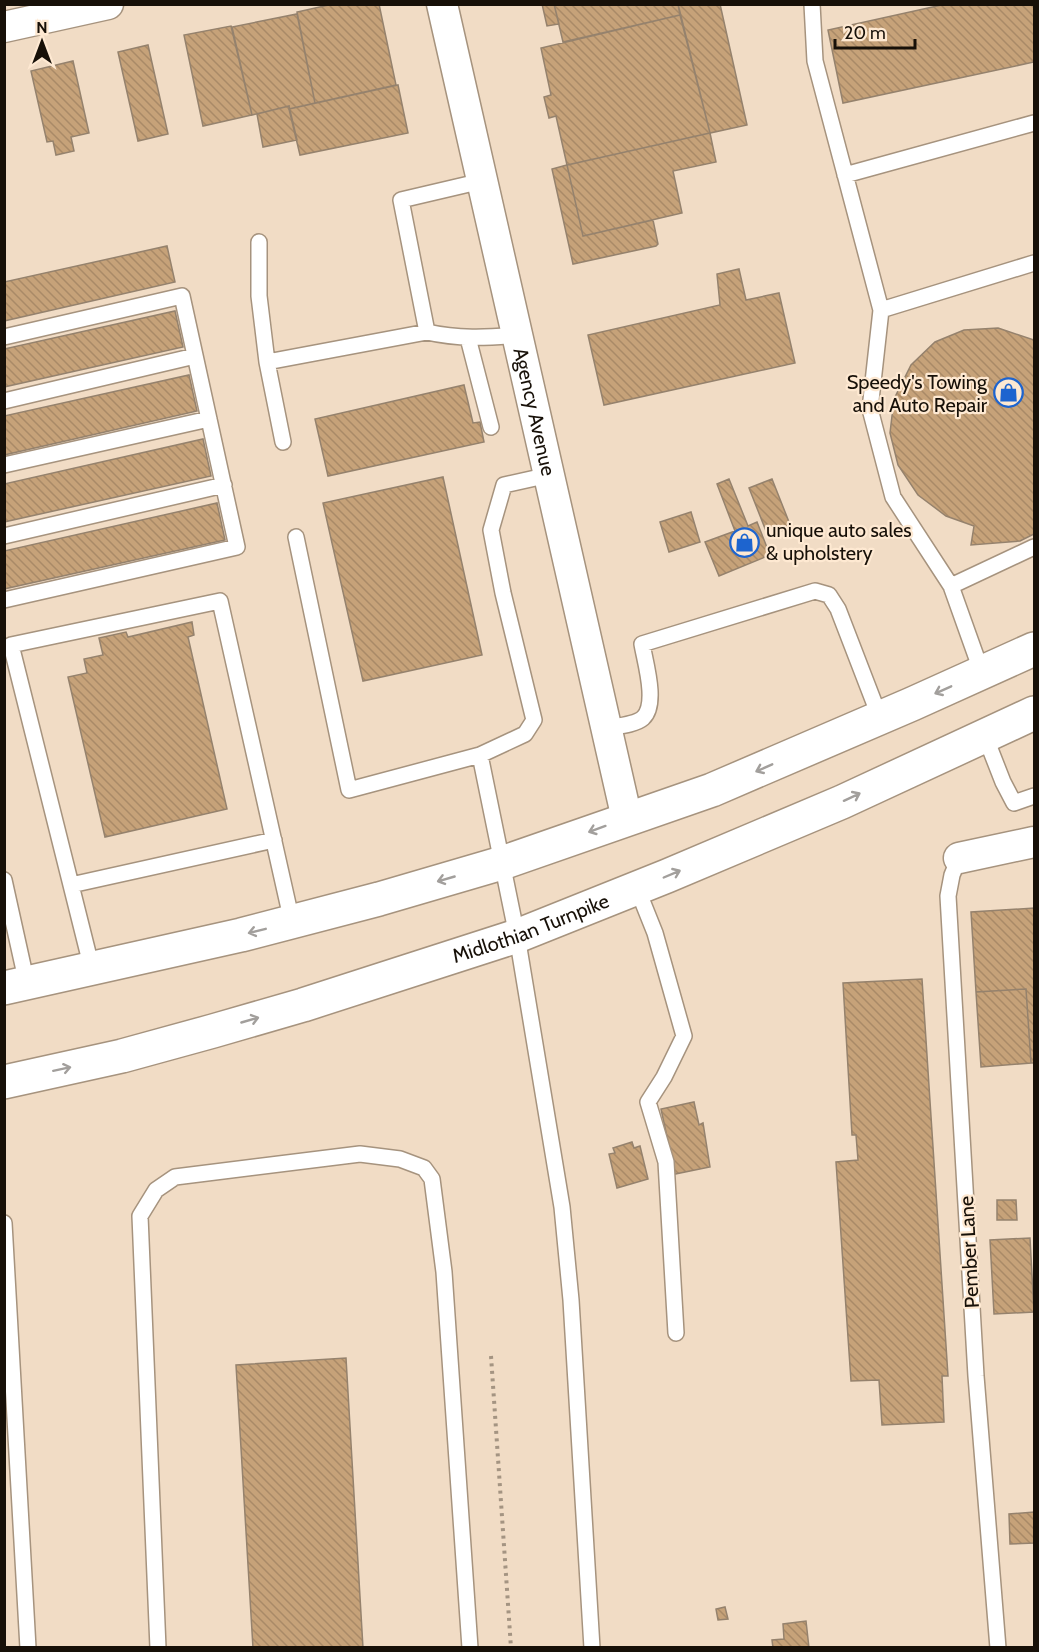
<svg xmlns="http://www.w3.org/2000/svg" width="1039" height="1652" viewBox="0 0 1039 1652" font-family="Cabin,sans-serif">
	<defs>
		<pattern id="building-back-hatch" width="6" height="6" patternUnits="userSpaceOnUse" patternTransform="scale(1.5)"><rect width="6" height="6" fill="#c6a279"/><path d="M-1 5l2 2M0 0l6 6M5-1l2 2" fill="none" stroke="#a98a67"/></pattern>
	</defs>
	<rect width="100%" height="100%" fill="#f1dcc5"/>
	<!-- building -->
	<path fill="url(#building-back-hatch)" stroke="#95826d" stroke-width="1.5" d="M333 4H379L396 85 315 103 297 12Z
		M542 4H554L559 24 547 26Z
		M554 4H678L680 15 563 42Z
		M678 4H720L747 125 710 133Z
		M946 4H1034V62L843 103 828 30Z
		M297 14 315 103 289 109V106L252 115 232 27Z
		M680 15 710 133 567 165 556 116 549 118 544 97 551 95 541 48Z
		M231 26 252 115 203 126 184 35Z
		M148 45 168 134 138 141 118 52Z
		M73 61 89 133 71 137 74 151 56 155 53 141 47 142 31 71Z
		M398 85 408 133 300 155 289 109Z
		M289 106 297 140 263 147 257 114Z
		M710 133 716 162 673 171 682 213 583 236 567 165Z
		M567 165 583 236 653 220 658 244 656 246 573 264 552 169Z
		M167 246 175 282 4 321V282Z
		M739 269 746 300 779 293 795 363 604 405 588 335 720 305 717 274Z
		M175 311 183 347 4 387V349Z
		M998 328 1034 340V534L1020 541 971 545 974 526 946 516 918 495 898 465 890 433 894 399 911 365 935 342 964 330Z
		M189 375 197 411 4 455V416Z
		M464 385 473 423 480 422 484 442 328 476 315 419Z
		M203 439 211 476 4 522V484Z
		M443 477 482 655 363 681 323 503Z
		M729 479 748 526 757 522 770 555 719 576 705 542 735 531 717 484Z
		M772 479 791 527 768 536 749 488Z
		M217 503 225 540 4 589V551Z
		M691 512 700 542 669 552 660 522Z
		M192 622 194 635 188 637 227 809 105 837 68 677 87 673 84 659 103 655 99 638 126 632 128 637Z
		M1034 908V1063H1031L1026 989 976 992 971 912Z
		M922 979 948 1376H942L944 1422 882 1425 879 1380 851 1381 836 1162 858 1160 856 1135H852L843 983Z
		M1026 989 1031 1063 981 1067 976 992Z
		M694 1102 699 1125 703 1123 710 1167 675 1174 661 1109Z
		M632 1142 634 1148 640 1146 648 1179 617 1188 609 1154 615 1153 613 1148Z
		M997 1200H1016L1017 1220H997Z
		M1030 1238 1034 1312 994 1314 990 1240Z
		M346 1358 363 1648H253L236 1365Z
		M1034 1512V1543L1010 1544 1009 1514Z
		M725 1607 728 1619 718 1620 716 1609Z
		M806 1621 809 1648H773L772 1640 784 1639 783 1624Z"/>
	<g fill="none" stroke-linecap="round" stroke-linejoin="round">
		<defs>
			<path id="service" d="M812 4 815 61 881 310
				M845 175 1034 123
				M482 181 401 200 427 332C458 339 486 338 517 335
				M259 242V296L267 362 427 332
				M4 337 182 296 237 547 4 600
				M468 338 491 427
				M267 362 283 442
				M4 401 195 356
				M4 465 209 419
				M549 475 504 485 491 530 503 593 534 720 525 734 480 755 517 936 562 1207 571 1300 592 1648
				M4 536 224 485
				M296 537 349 790 480 755
				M951 586 893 497 870 409 881 310 1034 263
				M982 673 951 586 1034 547
				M606 728C617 726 635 725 643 718 658 704 645 662 642 644L815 591 829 595 838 609 880 718
				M985 736 1003 782 1014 803 1034 796
				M959 858 952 875 948 896 976 1376 998 1648
				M4 880 27 984
				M71 885 274 840
				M637 888 655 933 684 1036 664 1077 648 1102 666 1162 676 1333
				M92 969 11 645 220 601 292 922
				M4 1223 28 1648
				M158 1648 140 1216 156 1190 175 1177 360 1154 400 1159 424 1168 432 1179 444 1272 470 1648"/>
			<g id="minor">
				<path id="s1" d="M442 4 627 819"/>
				<path d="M4 27 108 4"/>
				<path d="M959 858 1034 842"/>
			</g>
			<g id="primary">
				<path d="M4 988 241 935 379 899 502 863 712 790 912 704 1034 649"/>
				<path id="s2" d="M4 1082 122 1056 213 1031 303 1005 517 936 667 876 842 802 1034 713"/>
			</g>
		</defs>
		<!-- service casing -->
		<use href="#service" stroke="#a6937e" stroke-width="18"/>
		<!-- minor casing -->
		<use href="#minor" stroke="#a6937e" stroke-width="33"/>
		<!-- primary casing -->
		<use href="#primary" stroke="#a6937e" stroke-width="36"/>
		<!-- path -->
		<path stroke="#a49482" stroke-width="4" stroke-dasharray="3 4.5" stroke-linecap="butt" d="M491 1356 511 1648"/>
		<!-- service -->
		<use href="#service" stroke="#fff" stroke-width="15"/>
		<!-- minor -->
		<use href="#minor" stroke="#fff" stroke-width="30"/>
		<!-- primary -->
		<use href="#primary" stroke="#fff" stroke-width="33"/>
	</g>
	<!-- one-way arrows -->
	<defs><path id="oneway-shaft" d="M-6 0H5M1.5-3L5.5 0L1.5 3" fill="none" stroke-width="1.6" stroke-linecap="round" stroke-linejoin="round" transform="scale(1.5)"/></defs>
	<g stroke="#a29f9c">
		<use href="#oneway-shaft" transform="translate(943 690) rotate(156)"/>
		<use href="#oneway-shaft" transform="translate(764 768) rotate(156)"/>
		<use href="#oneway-shaft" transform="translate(852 797) rotate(-25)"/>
		<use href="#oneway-shaft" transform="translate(597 829) rotate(160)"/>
		<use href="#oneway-shaft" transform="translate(672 874) rotate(-23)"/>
		<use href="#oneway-shaft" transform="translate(446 879) rotate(164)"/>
		<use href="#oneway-shaft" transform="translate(257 931) rotate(166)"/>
		<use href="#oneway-shaft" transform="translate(250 1020) rotate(-16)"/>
		<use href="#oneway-shaft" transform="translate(62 1069) rotate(-12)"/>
	</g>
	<!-- icons -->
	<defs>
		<symbol id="shop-ring" viewBox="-11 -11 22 22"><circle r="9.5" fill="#fee9d2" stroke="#1d64cf" stroke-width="1.5"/><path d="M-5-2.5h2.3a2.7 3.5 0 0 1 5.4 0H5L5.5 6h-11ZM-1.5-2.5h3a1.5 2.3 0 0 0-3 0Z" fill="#1d64cf"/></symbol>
	</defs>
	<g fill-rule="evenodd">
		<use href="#shop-ring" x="992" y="376" width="33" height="33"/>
		<use href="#shop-ring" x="728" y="526" width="33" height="33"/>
	</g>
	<g text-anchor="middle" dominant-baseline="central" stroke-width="4.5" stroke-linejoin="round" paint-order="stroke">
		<!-- poi labels -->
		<g font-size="20" fill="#171008" stroke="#fee9d2" text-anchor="end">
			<text x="987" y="382">Speedy's Towing<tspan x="987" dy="23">and Auto Repair</tspan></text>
			<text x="766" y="530" text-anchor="start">unique auto sales<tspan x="766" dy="23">&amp; upholstery</tspan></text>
		</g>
		<!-- street labels -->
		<g font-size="20" fill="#171008" stroke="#fee9d2">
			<text stroke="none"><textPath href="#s1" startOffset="418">Agency Avenue</textPath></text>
			<text stroke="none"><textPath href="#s2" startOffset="549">Midlothian Turnpike</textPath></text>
			<text transform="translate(969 1252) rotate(-93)">Pember Lane</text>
		</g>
	</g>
	<!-- border -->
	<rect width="1039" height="1652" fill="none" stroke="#171008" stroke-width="12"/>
	<!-- north arrow -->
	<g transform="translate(42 42)" stroke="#fee9d2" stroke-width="4.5" paint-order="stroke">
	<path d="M0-4.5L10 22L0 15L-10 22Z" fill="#171008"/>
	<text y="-9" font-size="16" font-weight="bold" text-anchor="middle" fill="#171008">N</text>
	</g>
	<!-- scale -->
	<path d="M835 39v9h80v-9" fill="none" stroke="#171008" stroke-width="3"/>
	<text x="844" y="39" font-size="18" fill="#171008" stroke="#fee9d2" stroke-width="4.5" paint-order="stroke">20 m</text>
</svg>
